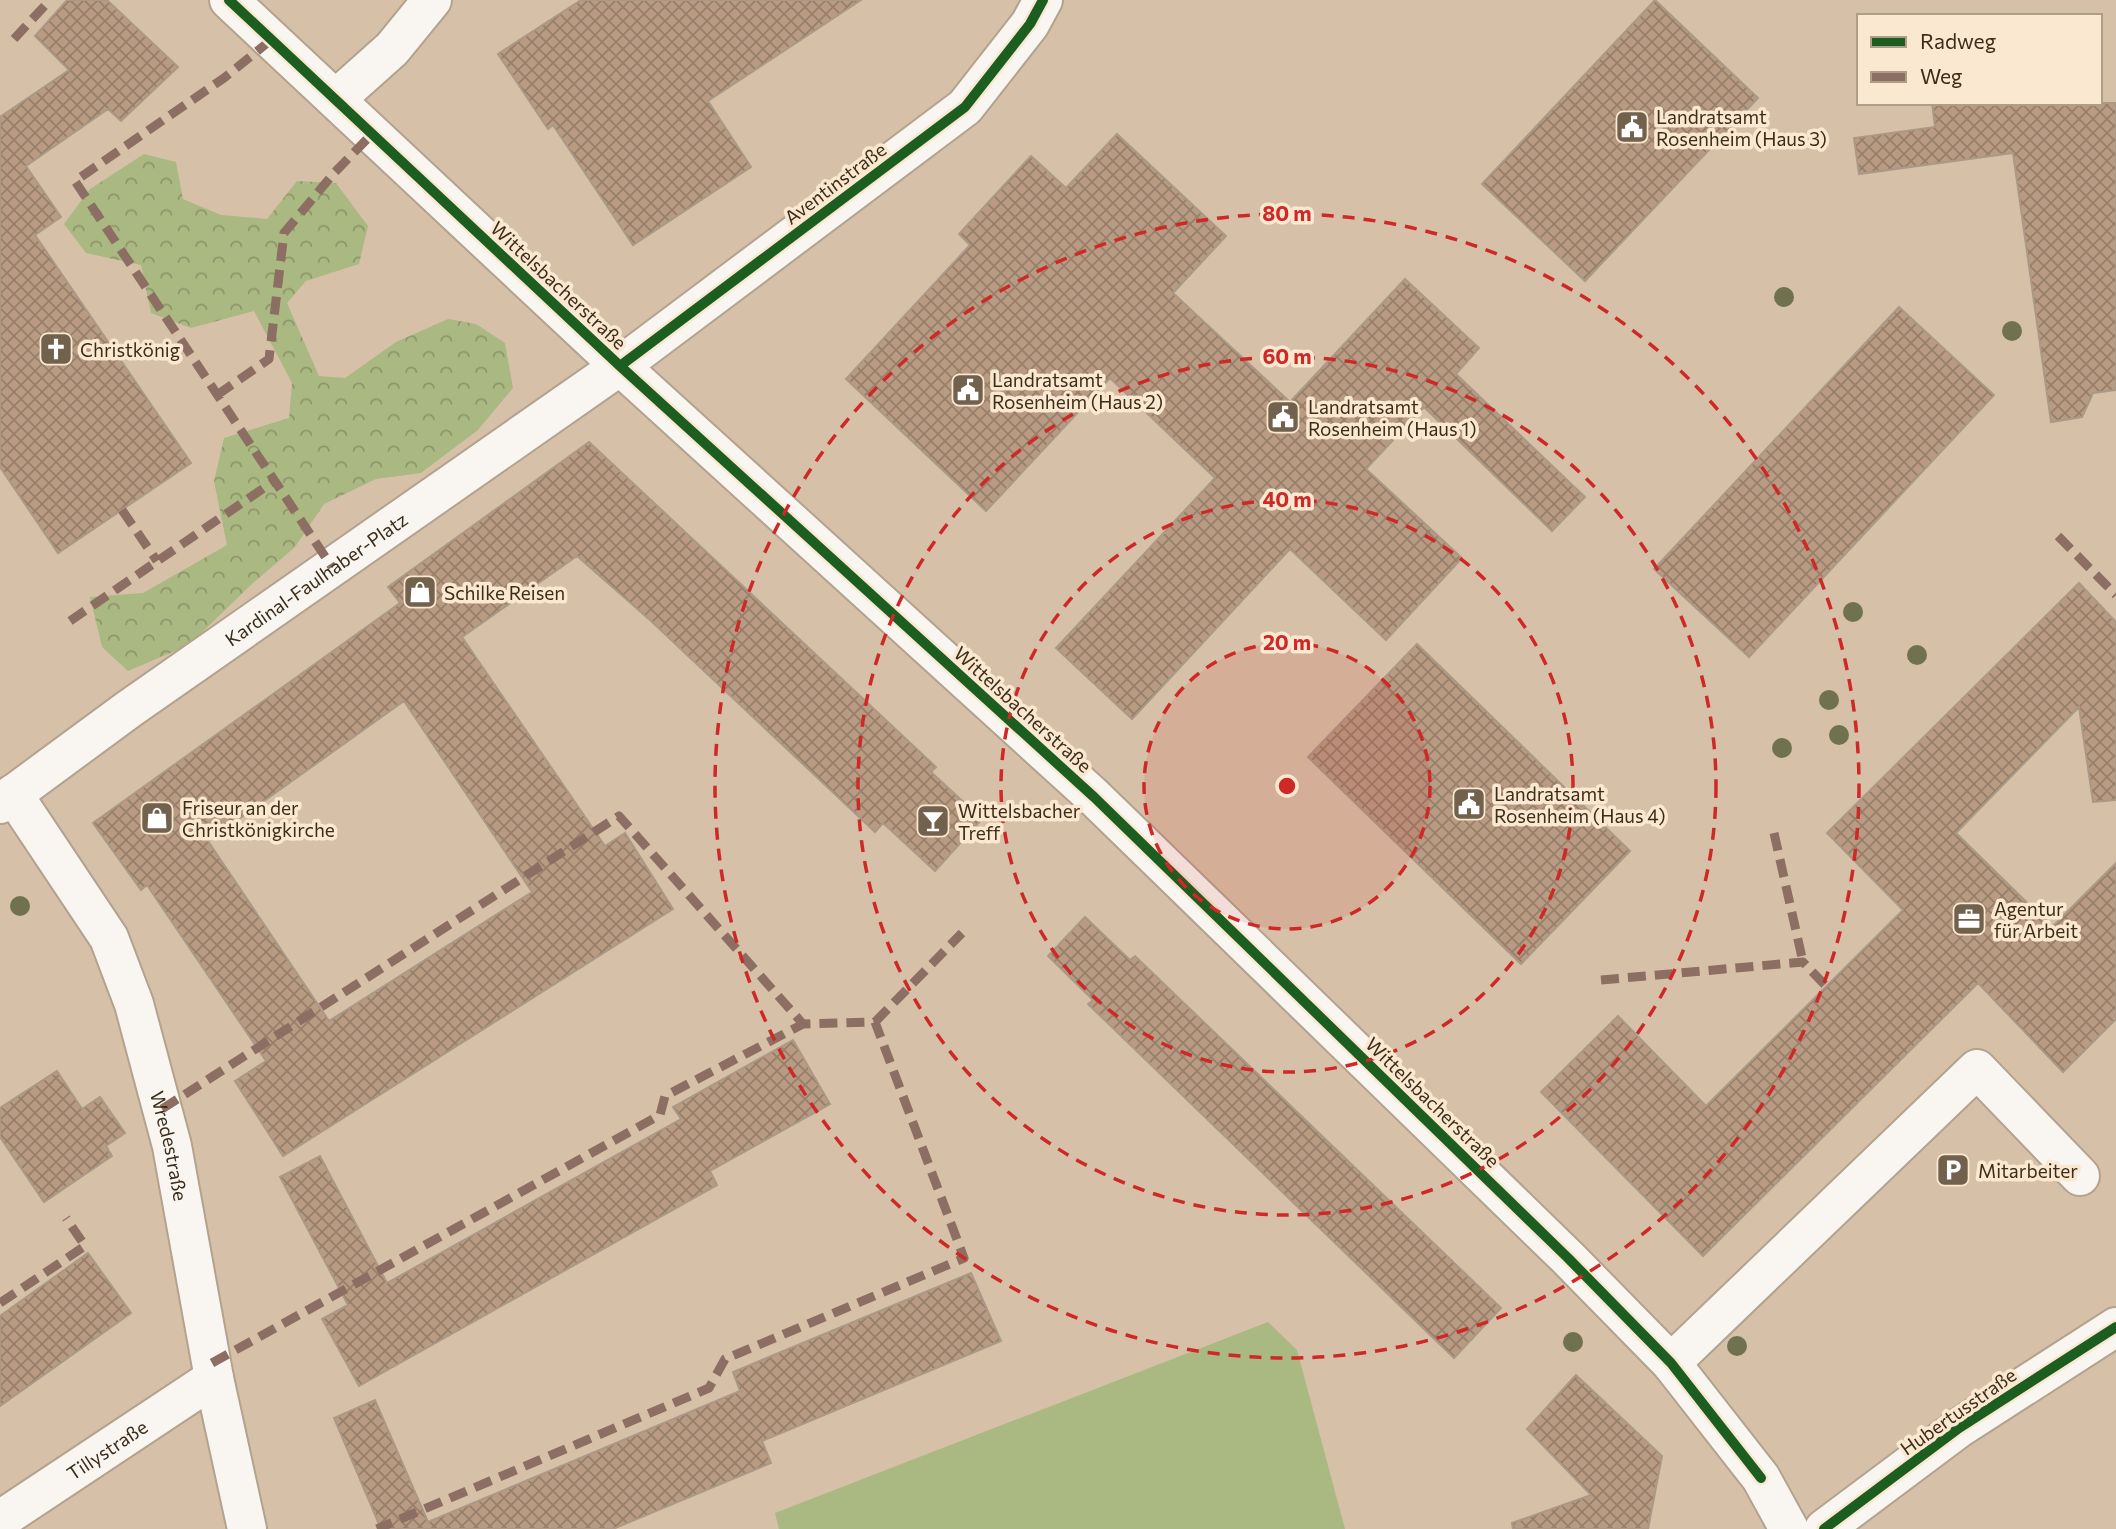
<svg xmlns="http://www.w3.org/2000/svg" width="2116" height="1529" viewBox="0 0 2116 1529" font-family="Commissioner,sans-serif">
	<defs>
		<pattern id="forest-crowns" width="20" height="18" patternUnits="userSpaceOnUse" patternTransform="scale(1.75)"><rect width="20" height="18" fill="#aab881"/><path d="M2 6a3 3 0 1 1 6 0M12 15a3 3 0 1 1 6 0" fill="none" stroke="#8c9669"/></pattern>
		<pattern id="building-cross-hatch" width="8" height="8" patternUnits="userSpaceOnUse" patternTransform="scale(1.75)"><rect width="8" height="8" fill="#b89b82"/><path d="M0 0l8 8M0 8l8-8" fill="none" stroke="#977f6a"/></pattern>
	</defs>
	<rect width="100%" height="100%" fill="#d6c1a8"/>
	<!-- green -->
	<path fill="#aab881" d="M1268 1322 1297 1350 1345 1529H779L775 1513Z"/>
	<!-- forest -->
	<path fill="url(#forest-crowns)" d="M144 154 176 162 183 199 221 215 267 219 297 181 336 183 368 226 359 264 306 281 287 303 319 376 345 378 396 342 448 319 476 324 505 343 513 388 478 430 421 473 376 479 324 504 295 547 253 583 189 645 128 671 102 647 90 597 143 593 227 545 214 481 224 438 289 418 292 383 254 311 191 328 151 313 141 265 86 253 64 224 90 189Z"/>
	<!-- building -->
	<path fill="url(#building-cross-hatch)" stroke="#ab9887" stroke-width="2" fill-rule="evenodd" d="M67 0H107L178 67 121 121 108 109 26 166 61 217 35 235 191 463 58 553 0 467V117L69 70 35 36Z
		M581 0H861L708 101 751 167 633 245 553 125 548 129 498 54Z
		M1655 0 1758 98 1585 281 1482 184Z
		M1932 103H2116V390L2093 393 2082 417 2051 422 2013 153 1859 174 1854 138 1935 127Z
		M1117 134 1226 236 1173 293 1290 402 1405 279 1479 348 1456 374 1585 497 1552 531 1424 407 1366 469 1462 558 1386 640 1290 549 1132 719 1056 648 1215 478 1110 378 986 511 846 379 970 245 959 234 1031 156 1066 188Z
		M1899 307 1994 395 1749 657 1654 569Z
		M589 442 936 767 931 772 982 819 935 871 883 823 875 832 651 621 577 556 462 637 605 846 625 833 673 909 283 1156 235 1081 266 1061 147 885 141 890 93 823 400 603 388 587ZM404 701 532 892 329 1021 208 841Z
		M2079 583 2116 622V800L2093 802 2079 707 1956 833 2052 927 2116 863V1019L2063 1072 1978 983 1703 1256 1541 1092 1618 1016 1706 1106 1903 910 1827 833Z
		M1417 644 1630 851 1521 964 1308 757Z
		M1085 917 1130 960 1135 956 1501 1308 1454 1358 1088 1004 1093 1000 1048 956Z
		M793 1040 830 1104 710 1171 717 1185 359 1386 322 1319 348 1305 280 1177 320 1156 387 1283 681 1119 673 1107Z
		M57 1071 82 1109 100 1097 125 1133 106 1146 112 1156 44 1202 0 1137V1108Z
		M88 1253 131 1313 0 1406V1316Z
		M971 1273 1001 1341 762 1441 771 1463 613 1529H381L334 1418 375 1400 428 1522 740 1391 733 1372Z
		M1576 1375 1662 1456 1648 1529H1513L1512 1523 1591 1495 1527 1429Z"/>
	<g fill="none" stroke-linecap="round" stroke-linejoin="round">
		<defs>
			<g id="minor">
				<path d="M229 0 620 366 1094 797 1568 1258 1671 1363 1761 1478 1789 1529"/>
				<path d="M336 99 392 49 432 0"/>
				<path id="s1" d="M13 794 109 938 134 1004 172 1146 214 1378 247 1529"/>
				<path id="s2" d="M0 804 129 709 620 366 965 107 1030 24 1043 0"/>
				<path d="M1671 1363 1977 1069 2080 1176"/>
				<path id="s3" d="M0 1520 214 1378"/>
			</g>
			<path id="major" d="M1824 1529 1959 1428 2116 1327"/>
		</defs>
		<!-- minor casing -->
		<use href="#minor" stroke="#b2a28e" stroke-width="42"/>
		<!-- major casing -->
		<use href="#major" stroke="#b2a28e" stroke-width="42"/>
		<!-- minor -->
		<use href="#minor" stroke="#f9f6f2" stroke-width="38"/>
		<!-- major -->
		<use href="#major" stroke="#f9f6f2" stroke-width="38"/>
		<!-- quiet -->
		<path stroke="#8d6e63" stroke-width="9" stroke-dasharray="18 9" stroke-linecap="butt" d="M14 39 50 0
			M271 40 224 78 75 181 332 567
			M217 395 269 359 284 233 334 173 372 134
			M122 510 157 561
			M2058 536 2116 595
			M70 621 274 481
			M1774 833 1803 962
			M1601 980 1803 962 1826 986
			M875 1022 962 933
			M162 1109 619 816 803 1024 875 1022 964 1258 725 1359 709 1388 377 1529
			M0 1303 85 1246 66 1218
			M212 1363 660 1115 665 1096 803 1024"/>
		<defs>
			<path id="cycleway" d="M229 0 620 366 1094 797 1568 1258 1671 1363 1761 1478
				M620 366 965 107 1030 24 1043 0
				M1824 1529 1959 1428 2116 1327"/>
		</defs>
		<!-- cycleway casing -->
		<use href="#cycleway" stroke="#fbe8d1" stroke-width="15"/>
		<!-- cycleway -->
		<use href="#cycleway" stroke="#1b5e20" stroke-width="10"/>
	</g>
	<!-- trees -->
	<g fill="#70724f">
		<circle cx="1784" cy="297" r="10"/>
		<circle cx="2012" cy="331" r="10"/>
		<circle cx="1853" cy="612" r="10"/>
		<circle cx="1917" cy="655" r="10"/>
		<circle cx="1829" cy="700" r="10"/>
		<circle cx="1839" cy="735" r="10"/>
		<circle cx="1782" cy="748" r="10"/>
		<circle cx="20" cy="906" r="10"/>
		<circle cx="1573" cy="1342" r="10"/>
		<circle cx="1737" cy="1346" r="10"/>
	</g>
	<!-- distance rings -->
	<circle cx="1287" cy="786" r="143" fill="#ce2827" fill-opacity=".12"/>
	<g fill="none" stroke="#ce2827" stroke-width="3.5" stroke-dasharray="12 9">
		<circle cx="1287" cy="786" r="143"/>
		<circle cx="1287" cy="786" r="286"/>
		<circle cx="1287" cy="786" r="429"/>
		<circle cx="1287" cy="786" r="572"/>
	</g>
	<!-- icons -->
	<defs>
		<symbol id="civic-square" viewBox="-11 -11 22 22"><rect x="-9" y="-9" width="18" height="18" rx="4" fill="#72614c" stroke="#fbe8d1"/><path d="M-.6-6.5H3V-4.5H.6V-3L4-1V1h2V6H-6V1h2V-1L-.6-3ZM-1.2 2.5V6h2.4V2.5Z" fill="#fff"/></symbol>
		<symbol id="church-square" viewBox="-11 -11 22 22"><rect x="-9" y="-9" width="18" height="18" rx="4" fill="#72614c" stroke="#fbe8d1"/><path d="M-1.2-6h2.4v3.5h3.3v2.4h-3.3V6h-2.4V-.1h-3.3v-2.4h3.3Z" fill="#fff"/></symbol>
		<symbol id="shop-square" viewBox="-11 -11 22 22"><rect x="-9" y="-9" width="18" height="18" rx="4" fill="#72614c" stroke="#fbe8d1"/><path d="M-5-2.5h2.3a2.7 3.5 0 0 1 5.4 0H5L5.5 6h-11ZM-1.5-2.5h3a1.5 2.3 0 0 0-3 0Z" fill="#fff"/></symbol>
		<symbol id="bar-square" viewBox="-11 -11 22 22"><rect x="-9" y="-9" width="18" height="18" rx="4" fill="#72614c" stroke="#fbe8d1"/><path d="M-6-5H6L.8 .8V4.5H3.5V6h-7V4.5H-.8V.8Z" fill="#fff"/></symbol>
		<symbol id="office-square" viewBox="-11 -11 22 22"><rect x="-9" y="-9" width="18" height="18" rx="4" fill="#72614c" stroke="#fbe8d1"/><path d="M-6-3h4V-5.5h4V-3h4V5H-6ZM-1-4.5V-3h2v-1.5ZM-6 0V1H6V0Z" fill="#fff"/></symbol>
		<symbol id="parking-square" viewBox="-11 -11 22 22"><rect x="-9" y="-9" width="18" height="18" rx="4" fill="#72614c" stroke="#fbe8d1"/><path d="M-3.5-5.5H1a3.5 3.5 0 0 1 0 7H-1V5.5H-3.5ZM-1-3.4V-.6H.8a1.4 1.4 0 0 0 0-2.8Z" fill="#fff"/></symbol>
	</defs>
	<g fill-rule="evenodd">
		<use href="#civic-square" x="1613" y="108" width="38" height="38"/>
		<use href="#church-square" x="37" y="330" width="38" height="38"/>
		<use href="#civic-square" x="949" y="371" width="38" height="38"/>
		<use href="#civic-square" x="1264" y="398" width="38" height="38"/>
		<use href="#shop-square" x="401" y="573" width="38" height="38"/>
		<use href="#civic-square" x="1450" y="785" width="38" height="38"/>
		<use href="#shop-square" x="138" y="799" width="38" height="38"/>
		<use href="#bar-square" x="914" y="802" width="38" height="38"/>
		<use href="#office-square" x="1950" y="900" width="38" height="38"/>
		<use href="#parking-square" x="1934" y="1151" width="38" height="38"/>
	</g>
	<g text-anchor="middle" dominant-baseline="central" stroke-width="7" stroke-linejoin="round" paint-order="stroke">
		<!-- poi labels -->
		<g font-size="19" fill="#3c2d1a" stroke="#fbe8d1" text-anchor="start">
			<text x="1656" y="116">Landratsamt<tspan x="1656" dy="22">Rosenheim (Haus 3)</tspan></text>
			<text x="80" y="349">Christkönig</text>
			<text x="992" y="379">Landratsamt<tspan x="992" dy="22">Rosenheim (Haus 2)</tspan></text>
			<text x="1308" y="406">Landratsamt<tspan x="1308" dy="22">Rosenheim (Haus 1)</tspan></text>
			<text x="444" y="592">Schilke Reisen</text>
			<text x="1494" y="793">Landratsamt<tspan x="1494" dy="22">Rosenheim (Haus 4)</tspan></text>
			<text x="182" y="807">Friseur an der<tspan x="182" dy="22">Christkönigkirche</tspan></text>
			<text x="958" y="810">Wittelsbacher<tspan x="958" dy="22">Treff</tspan></text>
			<text x="1994" y="908">Agentur<tspan x="1994" dy="22">für Arbeit</tspan></text>
			<text x="1978" y="1170">Mitarbeiter</text>
		</g>
		<!-- street labels -->
		<g font-size="19" fill="#3c2d1a" stroke="#fbe8d1">
			<text transform="translate(835 183) rotate(-37)">Aventinstraße</text>
			<text transform="translate(559 285) rotate(43)">Wittelsbacherstraße</text>
			<text stroke="none"><textPath href="#s2" startOffset="388">Kardinal-Faulhaber-Platz</textPath></text>
			<text transform="translate(1023 709) rotate(42)">Wittelsbacherstraße</text>
			<text transform="translate(1433 1102) rotate(44)">Wittelsbacherstraße</text>
			<text stroke="none"><textPath href="#s1" startOffset="390">Wredestraße</textPath></text>
			<text transform="translate(1958 1411) rotate(-35)">Hubertusstraße</text>
			<text stroke="none"><textPath href="#s3" startOffset="128">Tillystraße</textPath></text>
		</g>
	</g>
	<circle cx="1287" cy="786" r="10" fill="#ce2827" stroke="#fbe8d1" stroke-width="3.5"/>
	<g font-size="21" text-anchor="middle" font-weight="bold" fill="#ce2827" stroke="#fbe8d1" stroke-width="7" stroke-linejoin="round" paint-order="stroke">
		<text x="1287" y="221">80 m</text>
		<text x="1287" y="364">60 m</text>
		<text x="1287" y="507">40 m</text>
		<text x="1287" y="650">20 m</text>
	</g>
	<!-- legend -->
	<rect x="1857" y="14" width="245" height="91" fill="#fbe8d1" stroke="#af9d88" stroke-width="2"/>
	<rect x="1871" y="37" width="35" height="10" fill="#1b5e20" stroke="#af9d88" stroke-width="2"/>
	<text x="1920" y="49" font-size="21" fill="#3c2d1a">Radweg</text>
	<rect x="1871" y="72" width="35" height="10" fill="#8d6e63" stroke="#af9d88" stroke-width="2"/>
	<text x="1920" y="84" font-size="21" fill="#3c2d1a">Weg</text>
</svg>
